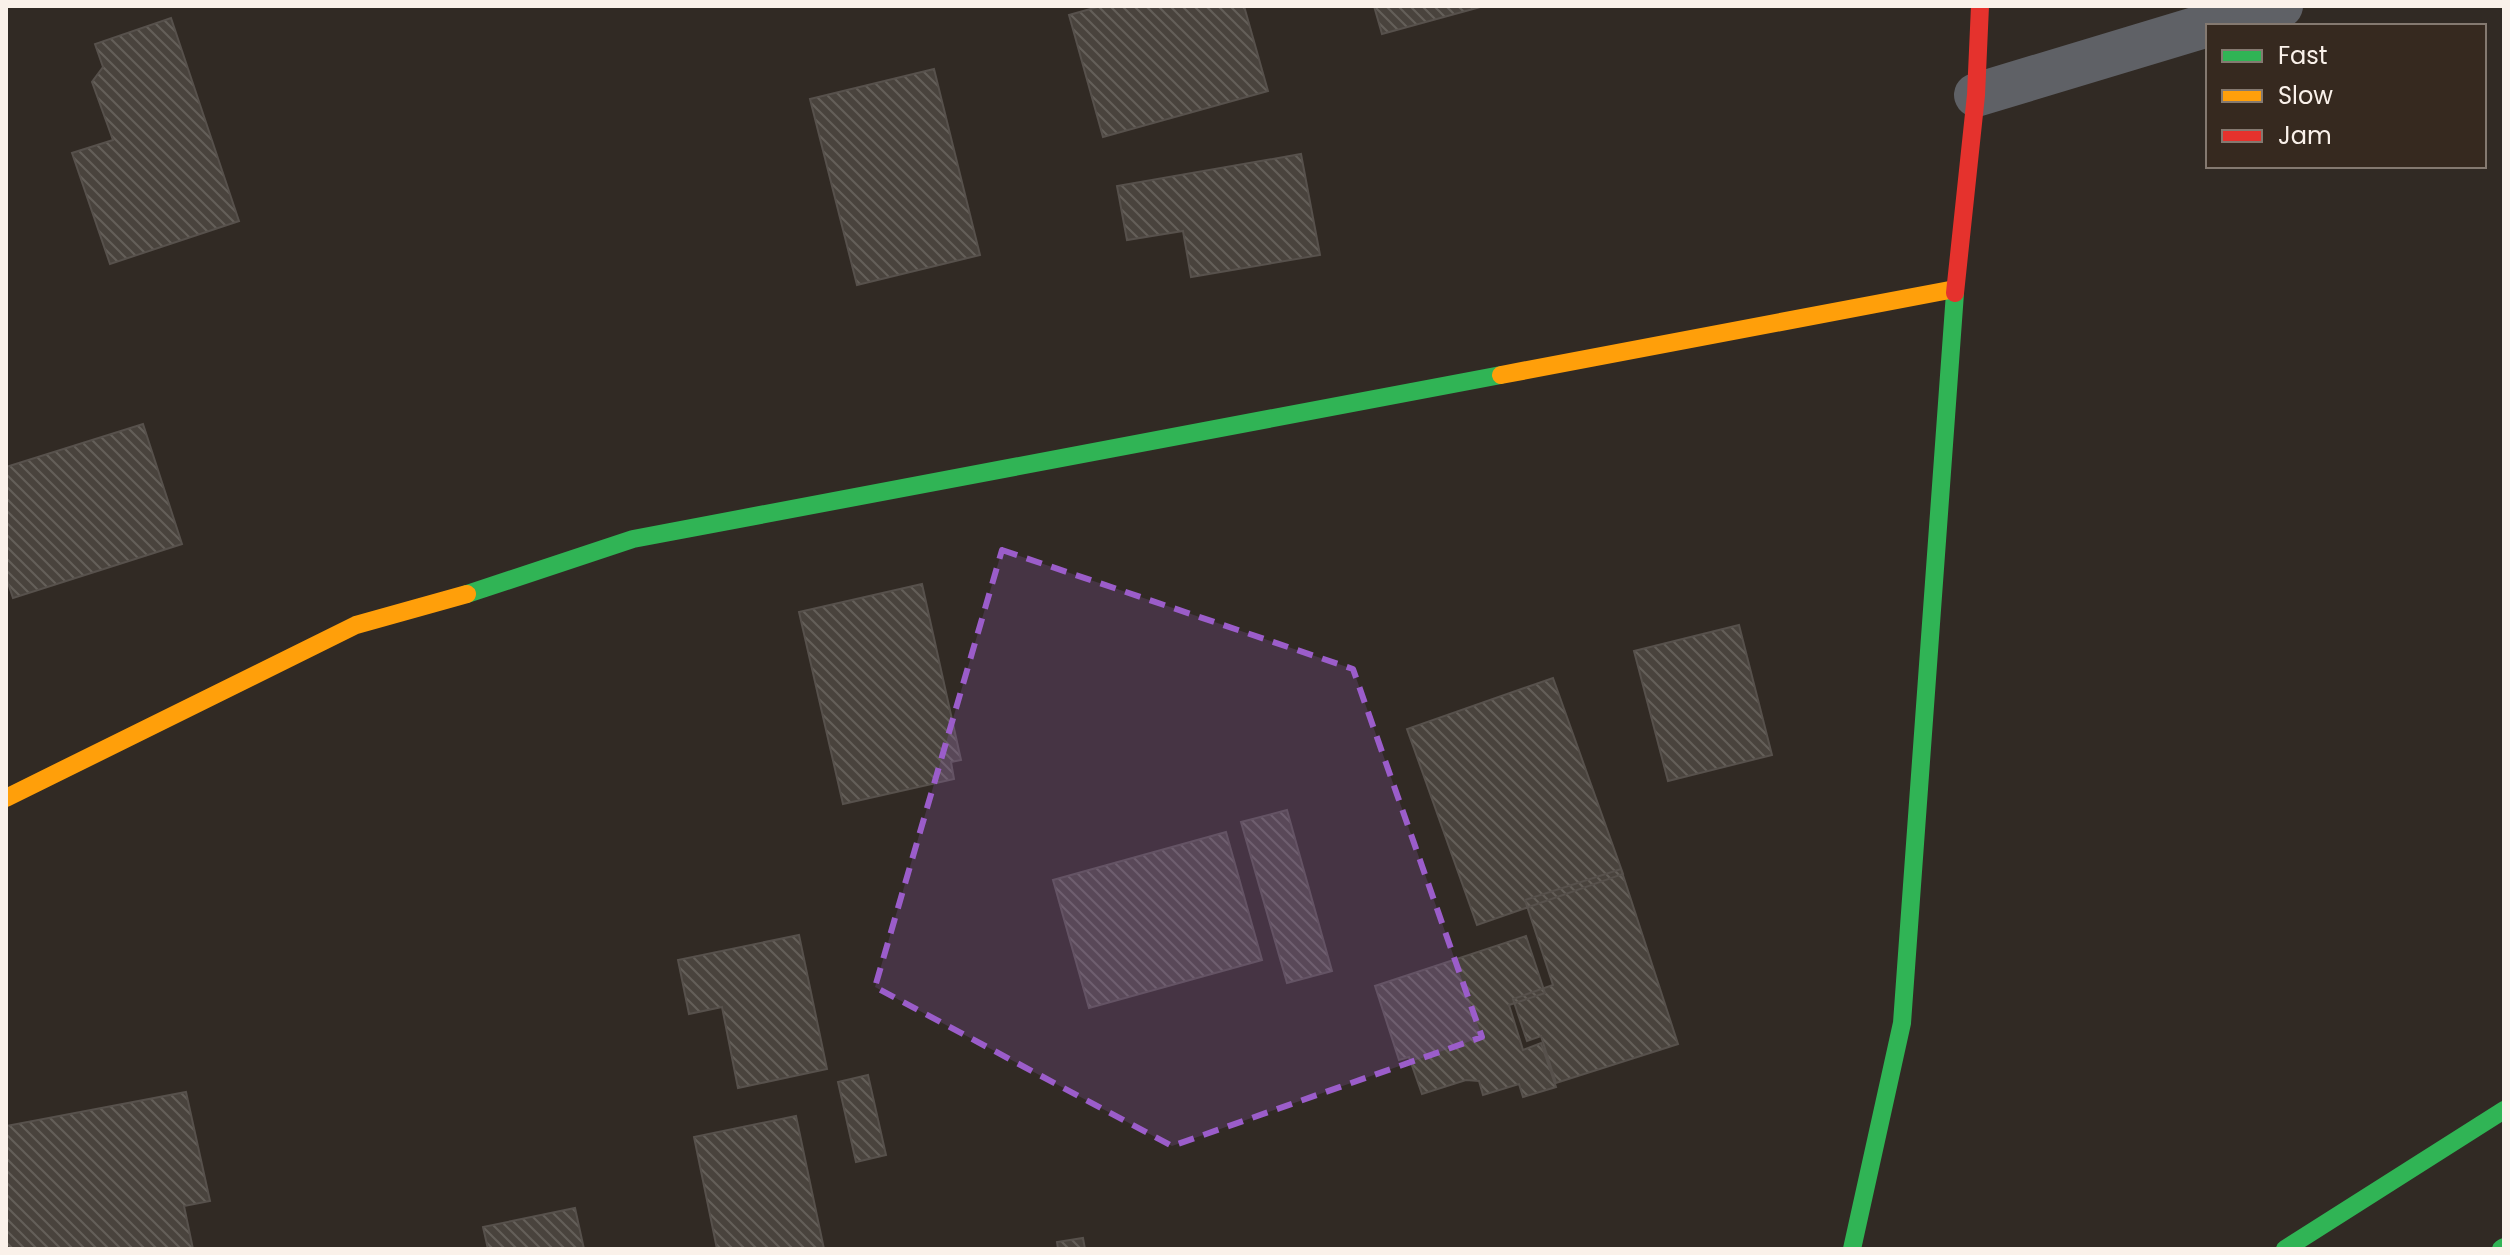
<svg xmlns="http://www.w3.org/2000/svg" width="2510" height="1255" viewBox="0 0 2510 1255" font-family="Poppins,sans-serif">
	<defs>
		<pattern id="building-back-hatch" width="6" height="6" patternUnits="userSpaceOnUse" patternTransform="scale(2)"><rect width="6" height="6" fill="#49433d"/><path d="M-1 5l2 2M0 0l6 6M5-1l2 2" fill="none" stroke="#645f59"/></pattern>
	</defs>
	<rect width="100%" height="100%" fill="#312a24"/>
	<!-- building -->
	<path fill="url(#building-back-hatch)" stroke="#57514c" stroke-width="2" d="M1101 6H1244L1268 91 1103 137 1069 15Z
		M1374 6H1484L1382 34Z
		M171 18 239 221 110 264 72 153 113 140 92 82 103 67 95 44Z
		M934 69 980 255 857 285 810 99Z
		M1301 154 1320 255 1191 277 1183 231 1127 240 1117 186Z
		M143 424 182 544 13 598 6 577V467Z
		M922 584 961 760 951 762 954 779 843 804 799 612Z
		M1739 625 1772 755 1668 781 1634 651Z
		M1553 678 1623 874 1477 925 1407 729Z
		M1287 810 1332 971 1287 983 1241 822Z
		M1226 832 1262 960 1089 1008 1053 880Z
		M1621 869 1678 1044 1556 1083 1541 1036 1527 1041 1513 999 1553 985 1525 900Z
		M799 935 827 1069 738 1088 722 1007 689 1014 678 960Z
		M1526 936 1545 993 1509 1005 1523 1050 1541 1043 1556 1087 1523 1097 1519 1084 1483 1095 1479 1081 1466 1080 1422 1094 1409 1057 1399 1060 1375 986Z
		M868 1075 886 1155 856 1162 838 1082Z
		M186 1092 210 1201 184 1206 193 1249H6V1126Z
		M796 1116 824 1249H717L694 1137Z
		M575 1208 584 1249H488L483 1227Z
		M1083 1238 1085 1249H1058L1057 1242Z"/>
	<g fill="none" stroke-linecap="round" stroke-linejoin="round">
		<!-- street -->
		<path stroke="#5f6166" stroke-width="44" d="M1976 95 2248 13 2281 6"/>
		<!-- fast -->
		<path stroke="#30b455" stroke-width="18" d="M467 594 633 539 1501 375
			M1852 1249 1902 1023 1955 293
			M2285 1249 2504 1110
			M2501 1249 2504 1247"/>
		<!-- slow -->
		<path stroke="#ff9f0a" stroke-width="18" d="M1501 375 1955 289
			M6 798 356 625 467 594"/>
		<!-- jam -->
		<path stroke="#e5322d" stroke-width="18" d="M1955 293 1976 95 1980 6"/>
	</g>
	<!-- marked area -->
	<path fill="#9b5dca" fill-opacity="0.2" stroke="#9b5dca" stroke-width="6" stroke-dasharray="16 10" stroke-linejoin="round" d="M1002 550 1353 669 1482 1037 1172 1146 875 987Z"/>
	<!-- border -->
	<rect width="2510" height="1255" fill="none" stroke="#faf1ea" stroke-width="16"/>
	<!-- legend -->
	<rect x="2206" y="24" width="280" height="144" fill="#36291f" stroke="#847970" stroke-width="2"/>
	<rect x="2222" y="50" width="40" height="12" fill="#30b455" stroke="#847970" stroke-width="2"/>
	<text x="2278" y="64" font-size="24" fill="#faf1ea">Fast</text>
	<rect x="2222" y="90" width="40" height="12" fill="#ff9f0a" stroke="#847970" stroke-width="2"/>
	<text x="2278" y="104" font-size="24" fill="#faf1ea">Slow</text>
	<rect x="2222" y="130" width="40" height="12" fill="#e5322d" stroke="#847970" stroke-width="2"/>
	<text x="2278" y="144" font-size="24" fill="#faf1ea">Jam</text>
</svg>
